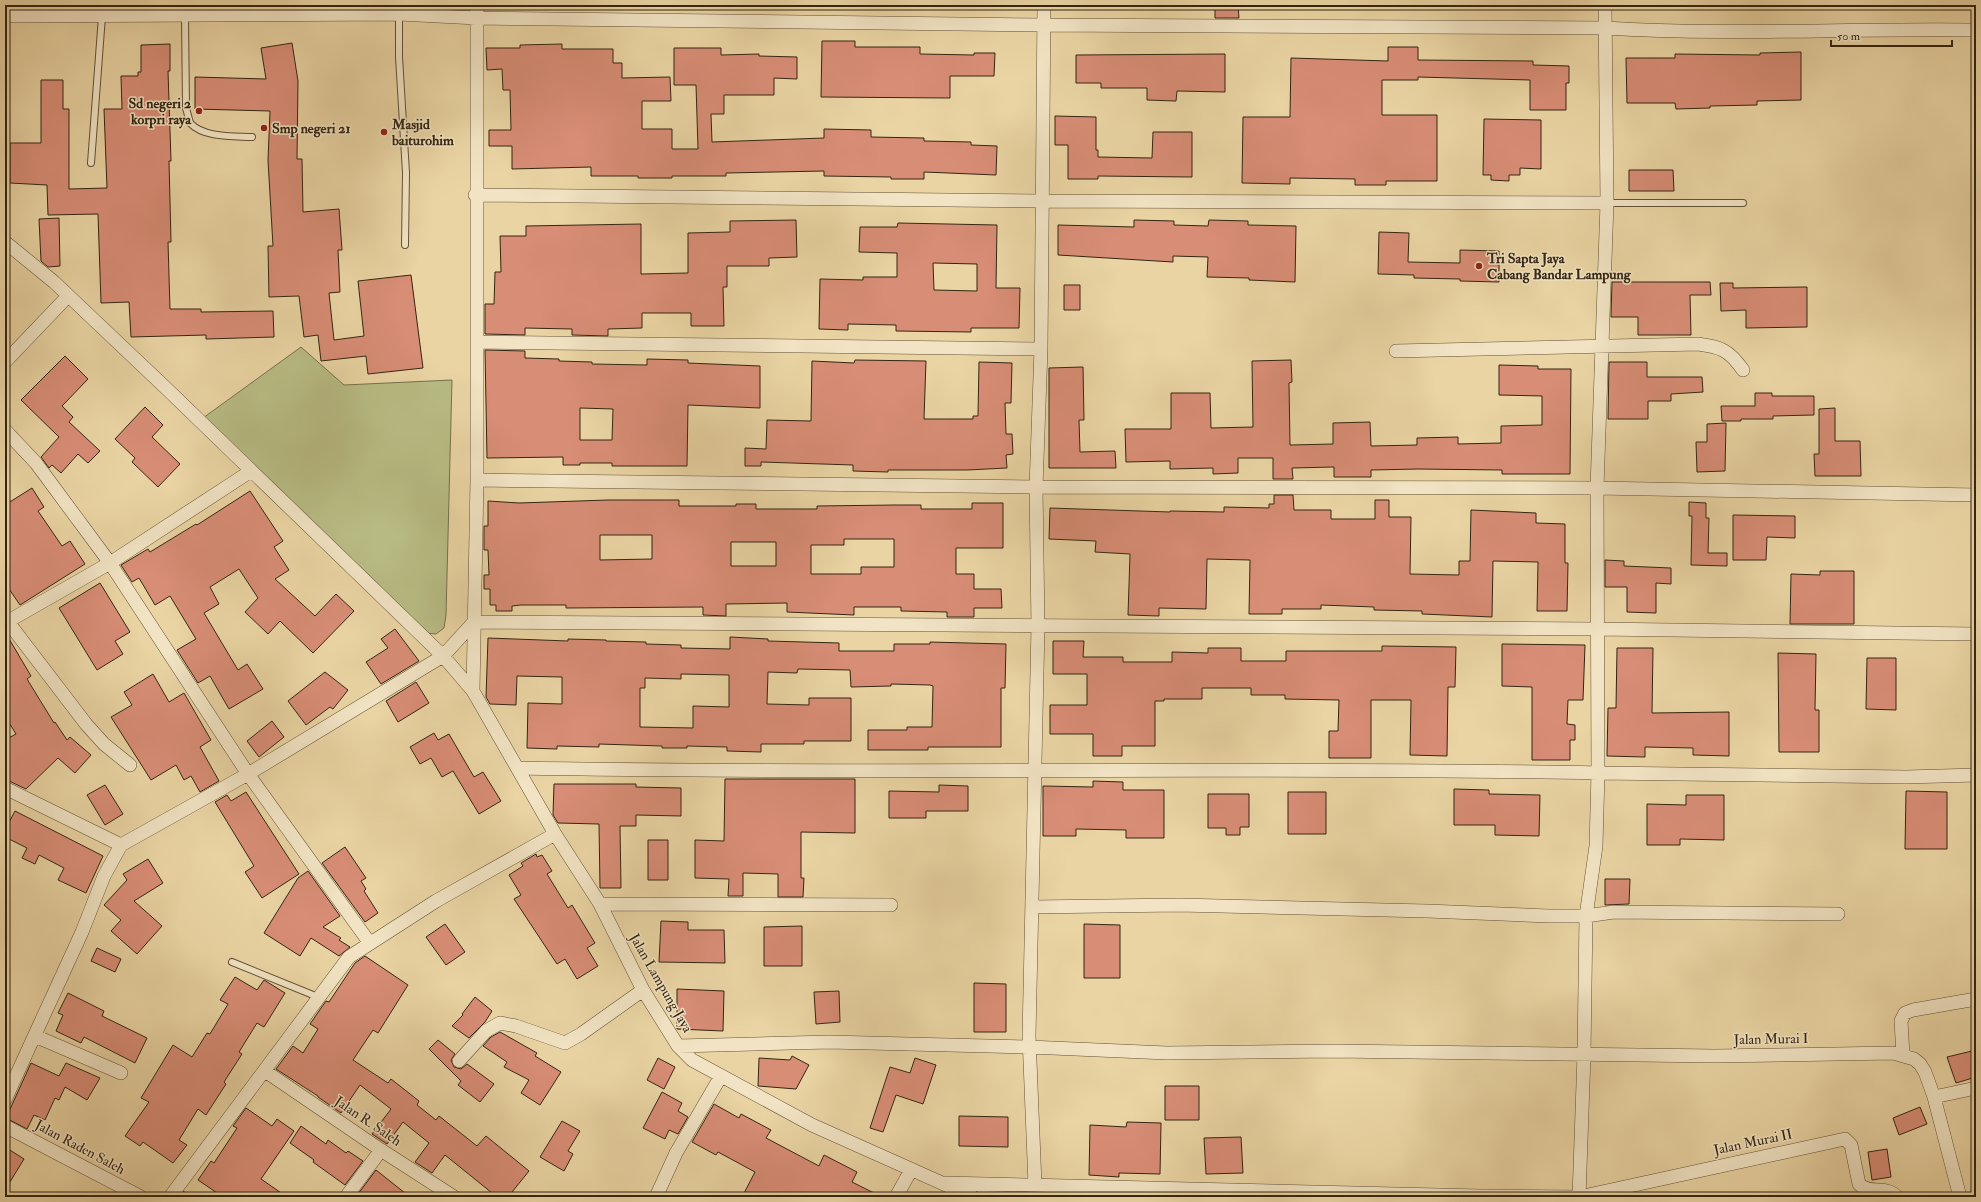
<svg xmlns="http://www.w3.org/2000/svg" width="1981" height="1202" viewBox="0 0 1981 1202" font-family="'IM FELL Double Pica',serif">
	<rect width="100%" height="100%" fill="#ead4a3"/>
	<filter id="stains"><feTurbulence type="fractalNoise" baseFrequency=".005" numOctaves="4"/><feColorMatrix values="0 0 0 0 .2 0 0 0 0 .09 0 0 0 0 .02 0 0 0 .5 -.17"/></filter>
	<radialGradient id="worn" r=".72"><stop offset=".6" stop-color="#630" stop-opacity="0"/><stop offset="1" stop-color="#630" stop-opacity=".3"/></radialGradient>
	<!-- green -->
	<path fill="#b8bc84" stroke="#76704b" d="M301 347 344 385 452 380 446 615 444 628 436 634 425 633 203 418Z"/>
	<!-- building -->
	<path fill="#d88d76" stroke="#342512" fill-rule="evenodd" d="M1215 5H1238L1239 18H1215Z
		M822 41H855V47H920V54L974 55V53H995L994 76H950V98L821 97Z
		M292 43 298 81 297 159H302L303 212 339 209 342 250H338L340 292 329 293 334 340 364 336 358 281 411 275 423 368 368 374 366 356 321 361 318 335 304 337 299 296 269 297 268 246H273L268 160 270 111 195 109V77L266 79 261 48Z
		M170 44V71H168L171 161H169L171 242H168L170 309H201V312L273 311 274 337 206 339V335L131 337 129 302 101 303 98 214 48 215 47 185 10 183V143H41V80H63V109H69V189L107 188 104 109H122L121 76H138V72H141V45Z
		M562 44V49H613V63H622V78L670 77 671 101H642V129H672V149H698L696 85H674V48H721V55L759 54V56L797 57V79L774 78V95H724V114H711L712 142 824 138V129L871 130V137L924 138V141L971 142V145L997 146 996 175 924 172V179H891V177L824 176V171L726 173V176H672V178H638V176H591V167L512 169V146H489V130H511L510 90H503L502 69 487 70 486 48H520V45Z
		M1388 47H1418V60L1533 61V65L1569 66V83H1566V110H1530V80L1418 77V80H1382V115H1437V181H1386V185H1355V179L1290 178V184L1242 183 1243 117H1290L1291 58 1388 61Z
		M1801 52V100L1757 101V105L1710 106V108L1676 109 1675 103H1627L1626 58H1675V54L1760 55V53Z
		M1225 54V92L1177 91 1176 101 1147 100V88H1101V83H1076V55Z
		M1055 116 1096 117V150H1098V157L1152 158 1153 132H1192V177L1098 176V179H1068V145H1055Z
		M1484 119 1541 120V169L1520 168V175H1509V181L1491 180V175H1483Z
		M1629 170H1673L1674 191H1629Z
		M59 218 60 266 48 267 41 261 39 219Z
		M796 220 797 257 769 258V266H727V287H723L724 326H691V313H642V328L608 329V336L572 335V329L525 328V335L485 334V304H494L495 272H501L500 236H526V226L641 224V274L688 273V233L730 232V221Z
		M1134 220 1174 221V225L1208 226 1209 220 1248 221V225L1296 226 1295 282 1249 280V278L1207 277 1208 257 1173 256V262L1058 255V225L1134 227Z
		M898 223 997 225 996 288H1020L1019 328H971V332L896 331V325L848 324V330L819 329 820 279 863 280V277H897V253L859 252 860 227H897ZM933 263 977 264V291L934 290Z
		M1379 232 1409 233 1408 262 1460 263V250L1499 251V282L1460 281V279L1414 278V275L1378 274Z
		M1612 282H1710L1711 295H1690L1691 335H1638V317H1611Z
		M1720 283H1733V288L1807 287V327L1746 328V310L1721 311Z
		M1064 285H1080V310H1064Z
		M485 350 525 351V358L559 359V361L592 362V364L647 365V359L688 360V363L760 366V408L688 405 687 466H612V463H580V465H563V457L487 458ZM580 408 613 409 612 440H580Z
		M65 356 88 379 62 406 73 417 69 422 100 451 88 463 78 454 61 473 52 465 49 468 41 457 59 437 21 400Z
		M855 360 926 361 924 419H973V416H978L979 362 1012 363 1011 403H1005L1006 434H1012L1013 454 1006 455 1007 468 967 470H888V472L853 471V465L761 462V466H745V448L766 449 767 420 811 421 812 361 854 363Z
		M1291 360 1292 382 1289 383 1290 445 1333 444V423L1370 422 1371 446 1417 445V438L1458 437V444L1501 443V426L1542 425V396L1499 395V365L1538 366V369H1571L1570 474H1502V470L1418 469 1371 470V477H1334V467L1292 468 1293 479H1273V458H1238V473L1213 474V468L1170 469V461L1126 462 1125 429H1171V393H1210L1211 428 1253 427 1252 361Z
		M1609 362H1647V377H1702L1703 392 1671 394V401H1648V419H1608Z
		M1083 367 1084 420H1079L1080 452 1115 451 1116 468H1049V368Z
		M1755 393H1772V396H1814V415L1773 416V419H1741V421H1722L1721 406H1755Z
		M145 407 163 425 152 437 180 464 158 487 132 462 135 458 115 439Z
		M1835 408V441H1860L1861 476H1815L1814 454H1819V409Z
		M1726 423 1725 471 1697 472 1696 442H1707V424Z
		M32 488 44 507 38 511 62 546 70 541 85 564 20 605 5 583V505Z
		M250 491 283 541 274 547 289 570 275 579 315 616 336 594 354 611 313 653 280 621 268 634 245 612 258 598 239 569 210 587 219 604 204 613 238 670 247 664 263 689 229 709 210 676 198 683 177 650 196 639 170 596 155 605 139 578 132 582 121 565 148 549 150 552 196 524 197 525Z
		M1274 495H1293L1294 510H1331V519H1375V500H1389V517H1411L1410 574 1459 575V561H1470L1471 510 1536 513V523L1565 524V563H1568L1567 611H1537L1538 562 1493 561 1492 617 1422 614V611L1374 610V607L1321 605V609H1282V614H1249L1250 560 1207 559 1206 609 1159 608V616L1128 615 1130 554 1095 552 1096 541 1049 539 1050 508 1170 512V511L1224 512V507L1269 508V504H1274Z
		M608 500H679V506H736V504H756V509H817V506L894 505H921V509H972V503H1003V548H956V574H974V589H1001L1002 608H974V617H947V612L901 611V607H854V615L787 612V603L726 604V616L703 615V607L566 608V605H521L512 606V611H496V605H490V589H484V575H489L488 550H484V526H488V501L519 503ZM600 535H652V559L600 560ZM844 539H894V567H861V574H811V545H844ZM731 542H776V566H731Z
		M1689 502 1706 503V518H1709L1708 553H1727V566L1691 565 1692 516H1689Z
		M1733 515 1795 516V538L1767 537 1766 560H1733Z
		M1605 560 1624 561V566L1671 568V584L1656 583V613L1627 612V587H1605Z
		M1820 571H1854V624H1790L1791 574 1820 575Z
		M100 583 130 632 115 641 123 654 97 670 59 608Z
		M395 629 419 661 381 684 366 662 388 648 381 639Z
		M5 632 31 676 27 679 54 723 55 722 67 740 70 737 91 755 75 773 58 758 26 789 5 779V740L16 734 5 716Z
		M730 637 768 639V641L839 643V651H894V644H930V642L1006 644 1005 688H1001V747H928V750H868V730H907V727H932L933 686 930 685 891 684V686L851 687 850 670 798 669 797 673 768 672 767 704 809 705V698H851V741H804V744H761V752L727 751V747L687 746V748H662V746L599 744V747L557 746V749L527 748 528 703 562 704V677L517 676 516 705 490 704 486 697 488 638 568 641V639L606 640V641L646 642V644L681 645V648L730 649ZM681 674 729 675V707L693 706V728L640 727V688H645V678L681 679Z
		M1053 641H1084L1083 657H1123V662H1172V652L1208 653V648H1241V661H1286V651H1382V646L1456 647 1455 687H1448L1447 756 1410 755 1411 700H1371V758H1329V731H1338L1339 700 1285 699V695H1251V688H1202V699H1164V701H1155V746H1122V756H1093V734H1050V705H1087V674H1053Z
		M1502 644 1585 645 1583 700H1568L1567 724 1575 725V740H1570V760H1532V687L1502 686Z
		M1617 648H1653L1652 713 1729 712V756L1693 755V748L1645 747V757L1607 756 1608 708H1616Z
		M1778 653 1816 654 1815 710H1819V752H1779Z
		M1867 658H1896V710L1866 709Z
		M325 672 348 690 333 709 330 707 306 725 288 701Z
		M153 674 169 702 184 693 211 740 200 747 219 781 200 792 191 776 184 780 176 765 151 780 111 717 132 705 124 692Z
		M416 682 429 703 398 722 386 701Z
		M272 721 284 737 259 757 247 741Z
		M434 733 438 740 449 734 474 777 483 772 501 801 479 814 453 771 442 777 431 758 420 764 410 747Z
		M725 779H855V833L801 832V878H804L803 897H778V874L743 873V896H728L729 879 695 878V840L724 841Z
		M1093 781 1123 782V790H1164V838H1126V830L1076 829V836H1043V786L1093 787Z
		M554 784H636V787L681 788V816L636 815V826H620L621 888H600L599 824 558 823 553 815Z
		M105 785 123 814 105 825 87 795Z
		M939 785 968 786V811H926V818H889V791L939 792Z
		M1454 789 1489 790V794L1540 795 1539 836 1495 835V825H1454Z
		M1906 791 1947 792V849H1905Z
		M246 792 299 874 262 898 245 872 254 866 215 802 227 795 231 801Z
		M1288 792H1326V834H1288Z
		M1208 794H1249V827H1240V835H1226V828H1208Z
		M1686 795H1724V840L1680 839V845H1647V804L1686 805Z
		M15 811 103 856 86 893 58 880 64 868 39 855 35 864 22 858 27 848 5 837V830Z
		M648 840H668V880H648Z
		M345 847 366 878 361 881 366 889 364 891 378 913 365 922 322 863Z
		M536 854 537 857 542 855 552 871 547 874 568 908 572 905 595 943 587 948 598 966 577 979 565 959 557 964 514 899 521 895 509 875 523 866 521 863Z
		M148 859 163 883 134 901 162 926 137 954 111 931 121 920 104 905 127 880 123 874Z
		M308 871 340 916 323 927 341 938 339 940 350 947 339 956 311 938 300 956 264 933 298 878Z
		M1605 879H1630L1629 904 1605 905Z
		M661 921 688 922V930H724L725 963 659 962Z
		M445 924 465 952 446 965 426 937Z
		M1084 924 1120 925V978H1084Z
		M802 926V966H764V927Z
		M97 948 121 959 115 972 91 961Z
		M365 956 408 985 378 1033 373 1030 353 1060 388 1083 391 1079 419 1101 417 1105 436 1120 439 1116 477 1146 486 1136 529 1171 508 1197H497L445 1155 432 1173 415 1162 429 1143 403 1122 387 1144 372 1134 391 1109 360 1085 341 1113 318 1097V1096L276 1069 293 1046 303 1053 318 1029 310 1024 326 1001 329 1002 355 963Z
		M235 977 257 990 264 980 285 993 264 1027 257 1023 239 1052 242 1054 224 1082 226 1084 206 1115 198 1109 179 1140 187 1145 173 1163 143 1142 140 1146 125 1136 149 1102 141 1098 173 1045 192 1057 207 1033 210 1034 228 1004 220 1000Z
		M974 983 1006 984V1032H974Z
		M677 989 724 991 723 1031 677 1029Z
		M839 991 840 1022 816 1024 814 992Z
		M68 993 104 1011 102 1016 147 1038 135 1063 84 1037 81 1043 56 1031 63 1015 58 1013Z
		M475 997 492 1011 485 1022 469 1038 452 1026 463 1015 462 1014Z
		M500 1032 537 1053 535 1056 561 1072 540 1105 521 1093 529 1080 504 1067 507 1062 483 1046 491 1037Z
		M438 1040 455 1054 451 1060 454 1067 461 1069 467 1064 494 1084 480 1102 458 1085 461 1081 429 1049Z
		M1976 1050V1077L1956 1083 1947 1057Z
		M792 1056 809 1065 796 1089 758 1086 759 1058 790 1060Z
		M658 1058 675 1067 664 1089 647 1080Z
		M915 1058 936 1065 923 1104 896 1095 883 1132 870 1128 890 1067 910 1073Z
		M31 1063 59 1076 66 1063 100 1078 87 1100 65 1087 59 1100 55 1098 45 1120 34 1115 27 1129 6 1118Z
		M1165 1086H1199V1120H1165Z
		M662 1092 682 1103 678 1111 688 1117 678 1134 669 1130 665 1139 643 1128Z
		M714 1104 739 1118 741 1114 771 1130 766 1138 819 1166 824 1155 857 1172 852 1182 882 1197H742L755 1172 718 1152 716 1155 692 1142Z
		M1920 1107 1927 1124 1899 1135 1893 1118Z
		M246 1108 272 1126 277 1119 294 1131 261 1179 287 1197H223L198 1180 211 1161 214 1163 237 1128 233 1126Z
		M959 1116 1008 1117V1147L959 1146Z
		M562 1121 580 1131 568 1151 573 1154 564 1171 540 1157Z
		M1127 1122 1161 1123 1160 1174 1119 1173V1177L1089 1175 1090 1125 1126 1127Z
		M301 1126 326 1144 328 1140 346 1153 348 1151 363 1161 345 1185 313 1162 314 1160 290 1143Z
		M1241 1137 1243 1173 1206 1174 1204 1138Z
		M5 1147 24 1159 5 1190Z
		M1887 1149 1891 1177 1872 1180 1868 1152Z
		M376 1170 410 1197H362L358 1194Z"/>
	<g fill="none" stroke-linecap="round" stroke-linejoin="round">
		<defs>
			<path id="service" d="M399 14V57L406 173 405 245
				M185 16 186 108 190 123C204 138 233 136 252 137
				M91 163 102 16
				M1607 203H1743
				M232 962 318 997
				M174 1190 186 1197"/>
			<path id="minor" d="M5 16 399 14 477 18 1044 25 1606 28C1729 36 1852 28 1976 30
				M475 195 1042 201 1607 203
				M5 242 54 282 168 390 443 656 473 691 555 834 600 904 643 990 678 1046 692 1060 812 1125 973 1197
				M477 342 1041 349
				M1396 351 1698 344C1721 347 1729 350 1743 370
				M5 362 68 296
				M5 430 36 463 110 563 248 774 369 942
				M477 480 1036 487 1597 488 1976 495
				M8 622 86 724 104 744 130 765
				M5 623 110 563 251 471
				M473 691 477 480V5
				M517 768C877 775 1238 766 1598 773L1597 488 1607 203 1605 5
				M5 788 121 845
				M600 904 891 905
				M1032 907 1179 905 1427 911 1548 916H1586L1596 846 1598 773 1906 777 1976 775
				M35 1036 121 1073
				M678 1046 829 1042 1029 1047 1167 1053 1333 1051 1715 1056 1893 1053 1914 1059 1920 1064 1925 1072 1934 1097 1960 1197
				M1903 1055 1901 1021 1905 1013 1913 1010 1976 999
				M459 1061 486 1031 500 1023 516 1026 565 1043 581 1034 643 990
				M265 1071 381 1150 454 1197
				M1934 1097 1976 1088
				M5 1100 82 932 104 876 121 845 248 774 443 656 474 622 1598 629 1976 634
				M5 1126 141 1197
				M945 1183 1481 1196 1579 1197 1845 1139 1851 1145 1859 1184C1869 1195 1887 1185 1897 1197
				M1035 1185 1029 1036 1038 626 1036 487 1041 349 1044 5
				M170 1197 349 957 436 901 555 834
				M346 1197 381 1150
				M656 1197 676 1153 721 1076
				M896 1197 911 1170
				M1579 1197 1584 1055 1586 916 1614 912 1838 914"/>
		</defs>
		<!-- service casing -->
		<use href="#service" stroke="#625136" stroke-width="8"/>
		<!-- minor casing -->
		<use href="#minor" stroke="#625136" stroke-width="14"/>
		<!-- service -->
		<use href="#service" stroke="#f1e3c3" stroke-width="6"/>
		<!-- minor -->
		<use href="#minor" stroke="#f1e3c3" stroke-width="13"/>
	</g>
	<!-- markers -->
	<g fill="#8f2418" stroke="#f1e3c3" stroke-width="1.5">
		<circle cx="199" cy="111" r="4"/>
		<circle cx="264" cy="128" r="4"/>
		<circle cx="384" cy="132" r="4"/>
		<circle cx="1479" cy="266" r="4"/>
	</g>
	<g text-anchor="middle" dominant-baseline="central" stroke-width="3" stroke-linejoin="round" paint-order="stroke">
		<!-- poi labels -->
		<g font-size="14" font-weight="bold" fill="#342512" stroke="#f1e3c3" text-anchor="start">
			<text x="191" y="103" text-anchor="end">Sd negeri 2<tspan x="191" dy="16">korpri raya</tspan></text>
			<text x="392" y="124">Masjid<tspan x="392" dy="16">baiturohim</tspan></text>
			<text x="272" y="128">Smp negeri 21</text>
			<text x="1487" y="258">Tri Sapta Jaya<tspan x="1487" dy="16">Cabang Bandar Lampung</tspan></text>
		</g>
		<!-- street labels -->
		<g font-size="14" fill="#342512" stroke="#f1e3c3">
			<text transform="translate(661 983) rotate(60)">Jalan Lampung Jaya</text>
			<text transform="translate(1771 1039) rotate(-1)">Jalan Murai I</text>
			<text transform="translate(368 1121) rotate(34)">Jalan R. Saleh</text>
			<text transform="translate(1753 1142) rotate(-12)">Jalan Murai II</text>
			<text transform="translate(80 1147) rotate(28)">Jalan Raden Saleh</text>
		</g>
	</g>
	<!-- margin -->
	<rect width="1981" height="1202" fill="none" stroke="#ead4a3" stroke-width="20"/>
	<rect x="6" y="6" width="1969" height="1190" fill="none" stroke="#342512" stroke-width="2"/>
	<rect x="10" y="10" width="1961" height="1182" fill="none" stroke="#342512"/>
	<!-- scale -->
	<path d="M1831 40v6h121v-6" fill="none" stroke="#342512" stroke-width="2"/>
	<text x="1837" y="40" font-size="12" fill="#342512" stroke="#f1e3c3" stroke-width="3" paint-order="stroke">50 m</text>
	<rect width="100%" height="100%" filter="url(#stains)"/>
	<rect width="100%" height="100%" fill="url(#worn)"/>
</svg>
